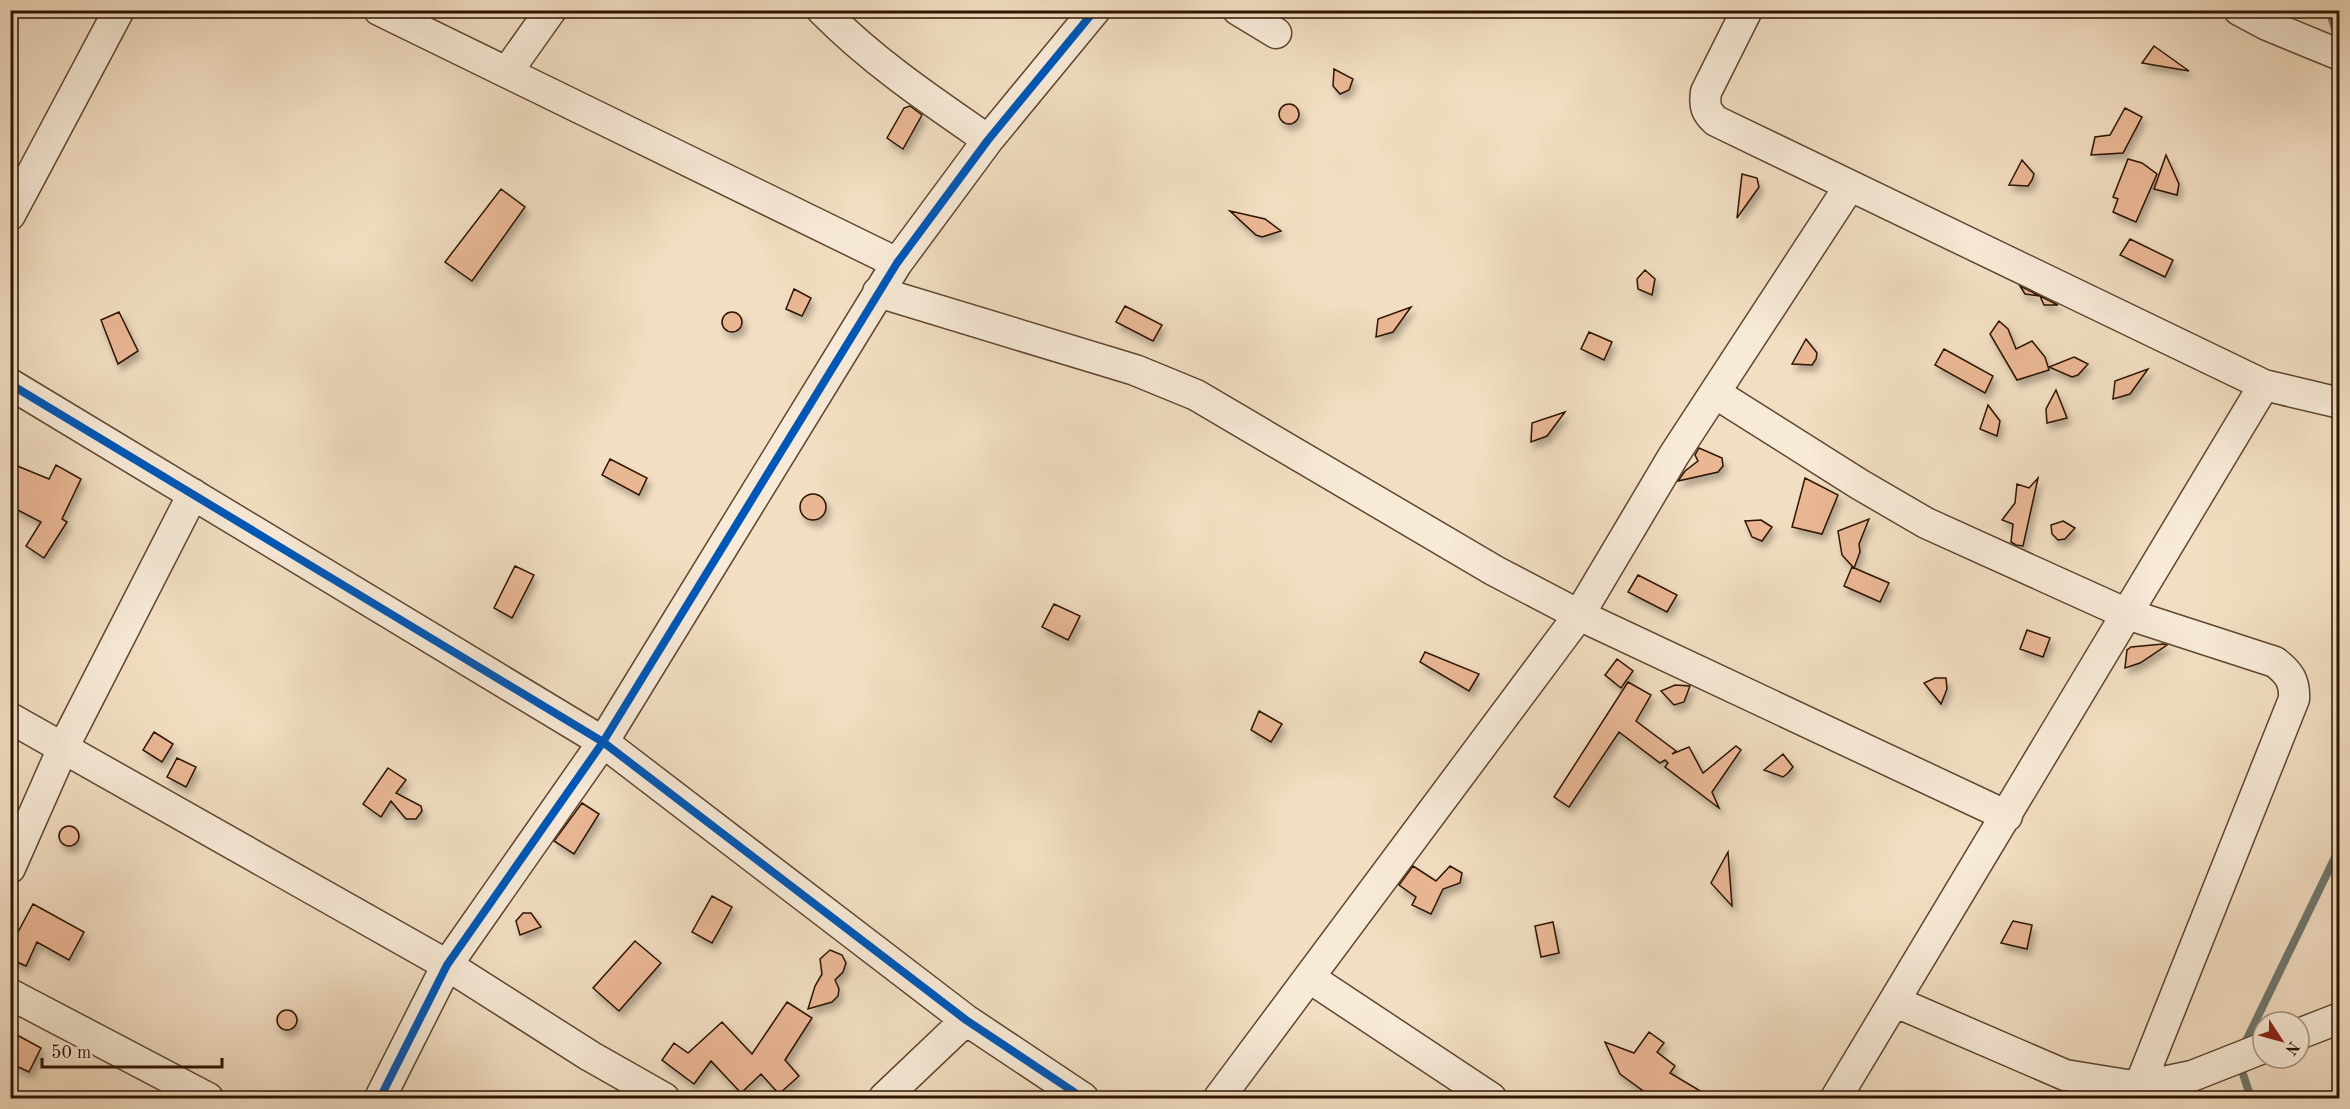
<svg xmlns="http://www.w3.org/2000/svg" width="2350" height="1109" viewBox="0 0 2350 1109" font-family="'Old Standard TT',serif">
	<defs>
		<filter id="shadow"><feDropShadow dx="3.5" dy="6" stdDeviation="3" flood-color="#0004"/></filter>
	</defs>
	<rect width="100%" height="100%" fill="#f2dec2"/>
	<filter id="stains"><feTurbulence type="fractalNoise" baseFrequency=".00333" numOctaves="4"/><feColorMatrix values="0 0 0 0 .2 0 0 0 0 .09 0 0 0 0 .02 0 0 0 .5 -.17"/></filter>
	<radialGradient id="worn" r=".72"><stop offset=".6" stop-color="#630" stop-opacity="0"/><stop offset="1" stop-color="#630" stop-opacity=".3"/></radialGradient>
	<g fill="none" stroke-linecap="round" stroke-linejoin="round">
		<!-- stream -->
		<path stroke="#70786f" stroke-width="8" d="M2329 10 2340 44
			M2244 1045 2340 847
			M2240 1065 2251 1098"/>
	</g>
	<!-- building -->
	<path fill="#eab795" stroke="#2d1300" stroke-width="1.5" filter="url(#shadow)" d="M2154 46 2189 71 2142 63Z
		M1334 69 1353 79 1349 90 1340 94 1333 86Z
		M1279 114a10 10 0 1 1 20 0a10 10 0 1 1-20 0Z
		M910 106 922 115 903 149 887 138 904 108Z
		M2125 108 2142 117 2123 153 2091 155 2095 137 2110 135Z
		M2166 155 2179 184 2177 195 2154 189Z
		M2128 159 2142 163 2157 174 2136 222 2113 212 2118 199 2113 197Z
		M2022 160 2034 174 2032 180 2028 186 2009 185Z
		M1742 174 1757 178 1759 187 1737 218Z
		M501 189 525 207 472 281 445 262Z
		M1230 211 1265 219 1281 231 1262 237 1256 235Z
		M2130 239 2173 260 2165 277 2120 255Z
		M1645 270 1655 279 1652 295 1638 289 1637 279Z
		M2020 286 2058 305H2044L2040 296 2025 294Z
		M794 289 811 298 802 316 786 309Z
		M1125 306 1162 325 1153 341 1116 322Z
		M1411 307 1393 332 1376 337 1378 319Z
		M119 312 138 351 118 364 101 320Z
		M722 322a10 10 0 1 1 20 0a10 10 0 1 1-20 0Z
		M1999 321 2008 329 2016 349 2032 341 2045 357 2049 370 2017 380 1990 334Z
		M1589 332 1612 342 1604 360 1581 349Z
		M1806 339 1817 353 1816 359 1812 365 1792 364Z
		M1944 349 1993 376 1985 393 1935 365Z
		M2074 357 2088 364 2078 375 2072 377 2049 367Z
		M2148 369 2130 394 2113 399 2115 381Z
		M2056 390 2067 418 2047 423 2046 409Z
		M1988 405 2000 421 1997 436 1980 429Z
		M1565 412 1547 436 1531 442 1532 423Z
		M1699 448 1722 458 1723 466 1718 472 1678 481 1685 471 1698 461 1695 455Z
		M610 459 647 478 639 495 602 475Z
		M10 463 49 479 56 465 81 479 62 519 67 522 44 558 26 546 41 522 10 506Z
		M1805 478 1838 495 1822 534 1792 527Z
		M2038 478 2023 546 2016 545 2011 542 2013 524 2002 520 2015 503 2017 484 2029 488Z
		M800 507a13 13 0 1 1 26 0a13 13 0 1 1-26 0Z
		M1869 519 1859 544 1860 552 1854 568 1842 555 1838 531Z
		M1761 520 1772 527 1762 541 1752 537 1745 521Z
		M2063 521 2075 528 2065 539 2058 540 2052 534 2051 525Z
		M515 566 534 575 512 618 494 608Z
		M1852 567 1889 583 1880 602 1844 586Z
		M1638 575 1677 595 1667 612 1628 592Z
		M1054 604 1080 616 1068 640 1042 627Z
		M2027 630 2050 638 2043 657 2020 649Z
		M2163 644 2167 645 2140 663 2125 668 2127 650 2131 647Z
		M1425 652 1479 674 1469 691 1420 662Z
		M1617 659 1633 671 1621 688 1605 675Z
		M1935 678H1946L1947 689 1941 704 1924 683Z
		M1628 682 1651 695 1636 721 1676 751 1672 754 1689 747 1703 773 1736 746 1741 750 1712 792 1719 808 1665 767 1668 763 1665 760 1660 763 1619 732 1569 807 1554 797Z
		M1675 685 1690 686 1684 702 1674 705 1661 691Z
		M1259 711 1282 724 1271 742 1251 730Z
		M154 732 173 744 162 762 143 750Z
		M1783 754 1793 767 1788 773 1783 777 1764 770Z
		M177 758 196 767 186 787 167 777Z
		M388 768 406 780 396 793 421 806 422 811 416 819H406L391 801 381 817 363 804Z
		M582 803 599 814 574 854 554 841Z
		M59 836a10 10 0 1 1 20 0a10 10 0 1 1-20 0Z
		M1728 852 1732 906 1711 883Z
		M1413 866 1436 881 1450 866 1462 873 1460 883 1443 889 1431 914 1412 905 1416 897 1399 885Z
		M712 896 732 907 712 943 692 932Z
		M33 904 84 932 69 960 37 942 26 966 10 959 18 932Z
		M523 913H531L541 927 520 935 516 921Z
		M2013 921 2032 925 2027 949 2001 943Z
		M1553 922 1559 953 1541 957 1535 926Z
		M635 941 661 963 619 1011 593 988Z
		M830 950 842 955 846 963 843 972 835 980 839 989 838 996 832 1002 808 1009 815 986 822 974 820 959Z
		M787 1002 812 1018 785 1060 799 1076 779 1094 761 1074 741 1093 711 1061 694 1084 662 1060 674 1043 688 1053 722 1022 752 1054Z
		M277 1020a10 10 0 1 1 20 0a10 10 0 1 1-20 0Z
		M1649 1032 1664 1043 1657 1052 1675 1066 1670 1073 1712 1098H1653L1620 1074 1605 1042 1634 1053Z
		M17 1035 41 1048 29 1072 10 1063V1050Z"/>
	<g fill="none" stroke-linecap="round" stroke-linejoin="round">
		<defs>
			<path id="minor" d="M379 10 897 263
				M822 10C872 61 930 100 988 140
				M1238 10 1276 33
				M1747 10 1706 92C1704 106 1706 112 1716 121L2264 385 2340 403
				M2239 10 2267 25 2340 55
				M507 72 551 10
				M10 215 119 10
				M878 292 1135 370 1196 395 1495 571 1579 615 2007 816
				M10 384 603 742 966 1020 1083 1098
				M1715 393 1859 484 1926 523 2127 614 2275 662C2289 673 2295 681 2294 699L2139 1087
				M10 718 447 965 590 1056 664 1098
				M10 868 63 748 193 494
				M1310 978 1491 1098
				M10 994 208 1098
				M1896 1002 2065 1075 2139 1087 2192 1076 2263 1048
				M2299 1034 2340 1018
				M380 1098 447 965 603 742 897 263 988 140 1095 10
				M884 1098 966 1020
				M1219 1098 1579 615 1674 455 1849 187
				M1836 1098 2264 385"/>
		</defs>
		<!-- minor casing -->
		<use href="#minor" stroke="#5e4630" stroke-width="33"/>
		<!-- minor -->
		<use href="#minor" stroke="#f7ead7" stroke-width="30"/>
		<defs>
			<path id="cycleway" d="M10 384 603 742 966 1020 1083 1098
				M380 1098 447 965 603 742 897 263 988 140 1095 10"/>
		</defs>
		<!-- cycleway casing -->
		<use href="#cycleway" stroke="#f7ead7" stroke-width="11"/>
		<!-- cycleway -->
		<use href="#cycleway" stroke="#0057b8" stroke-width="8"/>
	</g>
	<!-- margin -->
	<rect width="2350" height="1109" fill="none" stroke="#f2dec2" stroke-width="36"/>
	<rect x="12" y="12" width="2326" height="1085" fill="none" stroke="#2d1300" stroke-width="3"/>
	<rect x="18" y="18" width="2314" height="1073" fill="none" stroke="#2d1300" stroke-width="1.5"/>
	<!-- north arrow -->
	<g transform="translate(2281 1040) rotate(126)"><circle r="28" fill="#f7ead7" stroke="#a69481" stroke-width="1.5"/>
	<path d="M0-4.5L10 22L0 15L-10 22Z" fill="#8f2418"/>
	<text y="-9" font-size="16" font-weight="bold" text-anchor="middle" fill="#2d1300">N</text>
	</g>
	<!-- scale -->
	<path d="M42 1058v9h180v-9" fill="none" stroke="#2d1300" stroke-width="3"/>
	<text x="51" y="1058" font-size="18" fill="#2d1300" stroke="#f7ead7" stroke-width="4.5" paint-order="stroke">50 m</text>
	<rect width="100%" height="100%" filter="url(#stains)"/>
	<rect width="100%" height="100%" fill="url(#worn)"/>
</svg>
